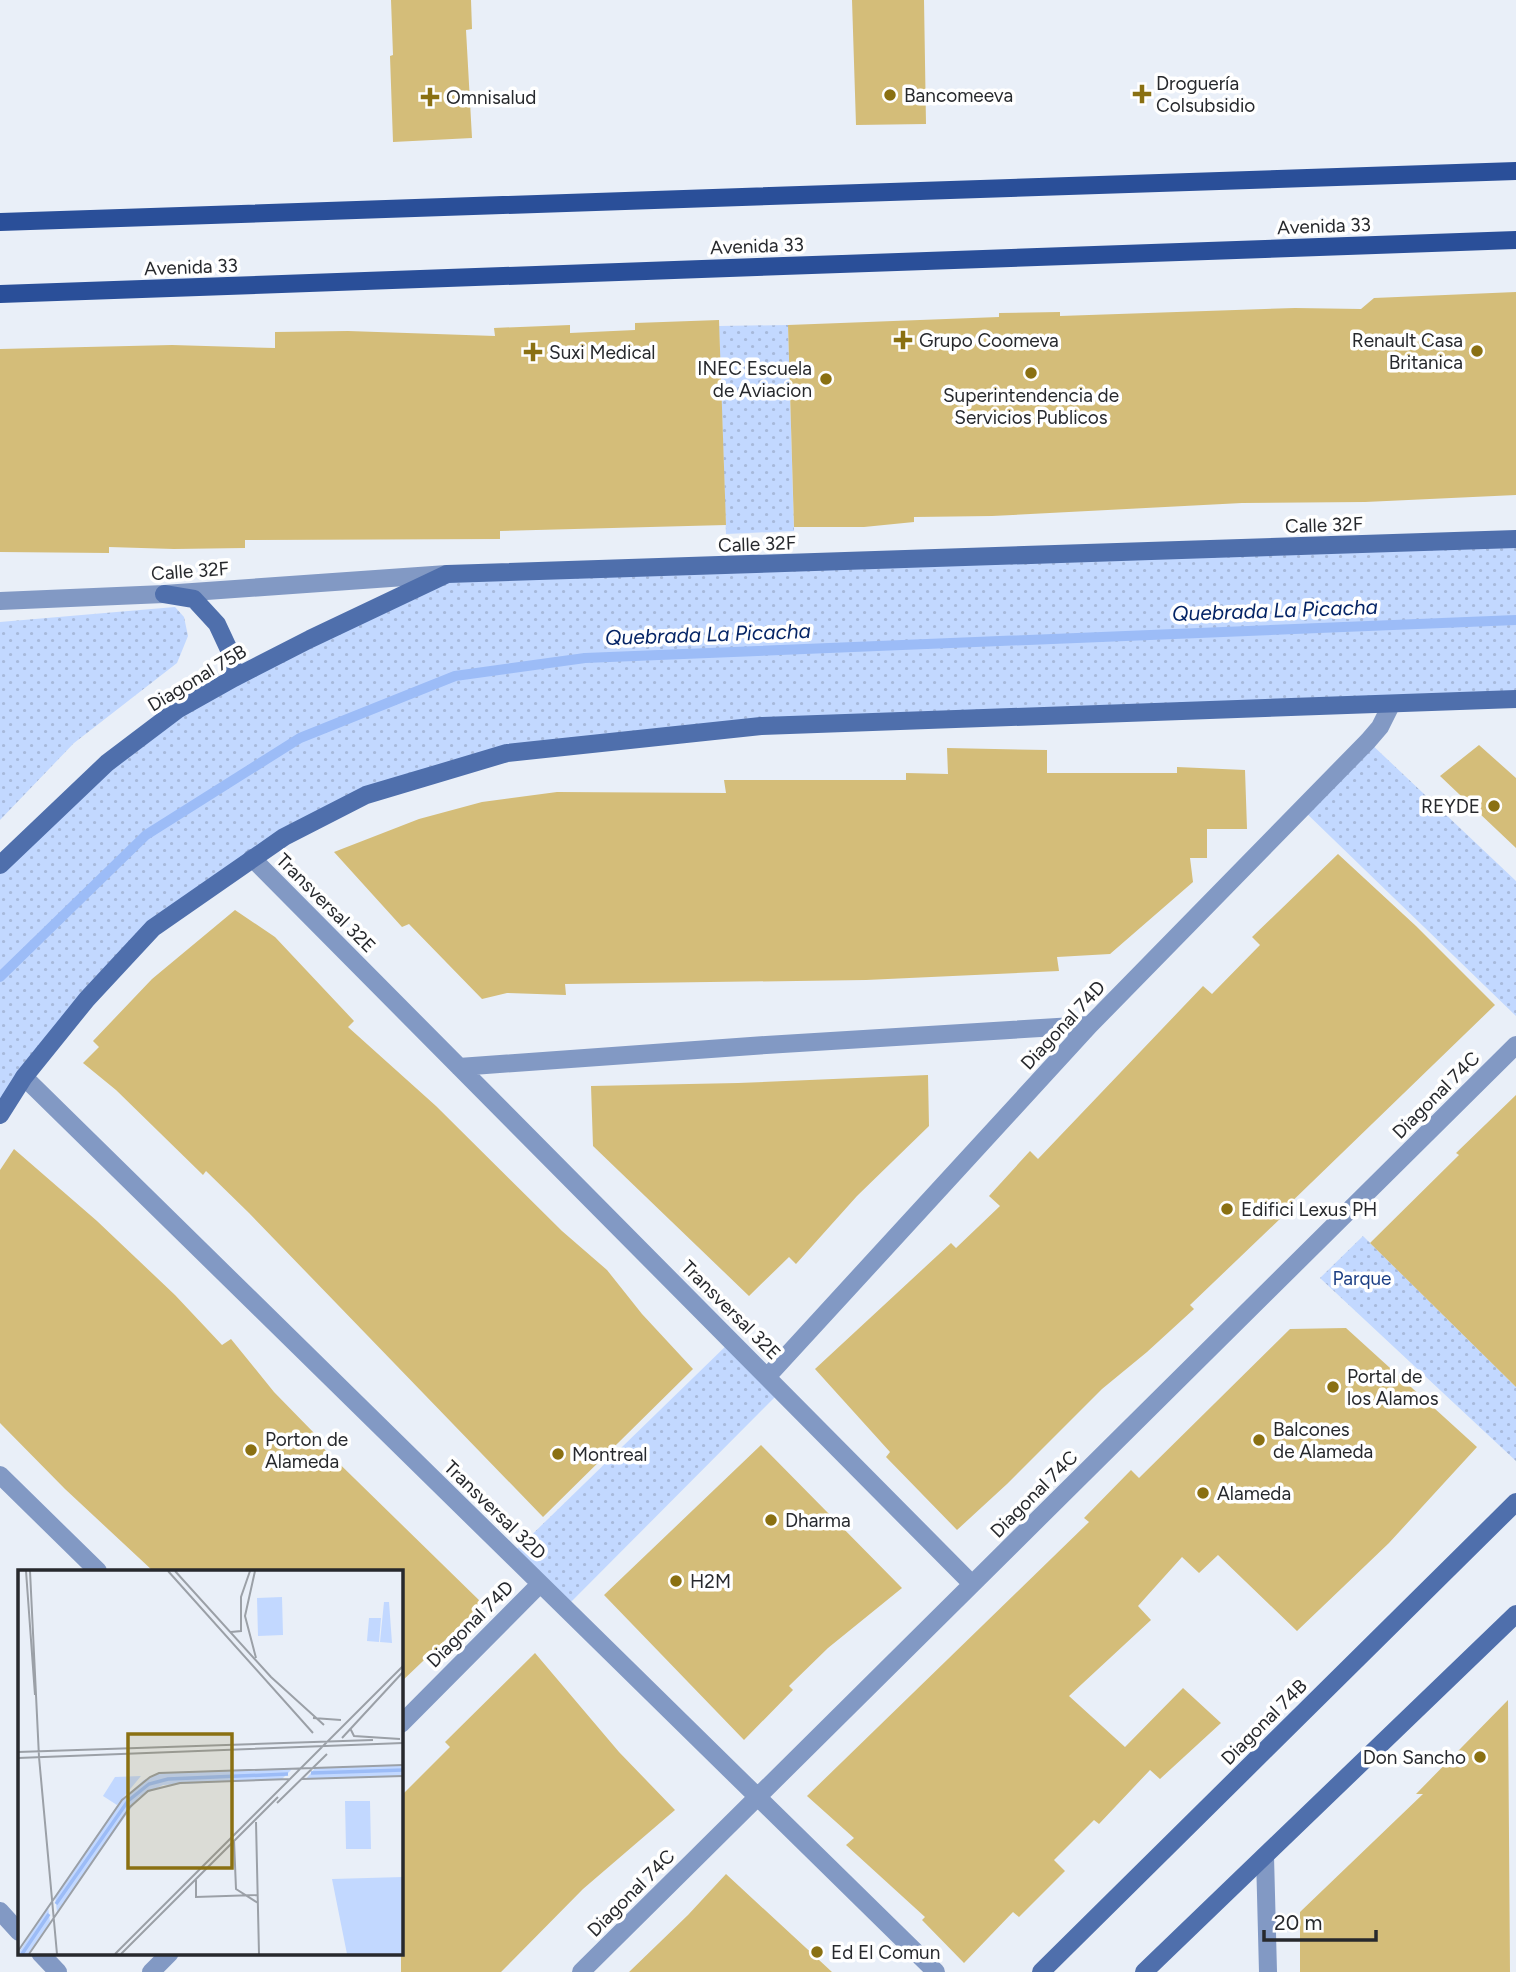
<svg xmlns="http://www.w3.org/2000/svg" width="1516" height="1972" viewBox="0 0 1516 1972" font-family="Figtree,sans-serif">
	<defs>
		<pattern id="green-dots" width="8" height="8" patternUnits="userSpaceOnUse" patternTransform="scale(1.75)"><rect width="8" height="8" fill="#c2d8ff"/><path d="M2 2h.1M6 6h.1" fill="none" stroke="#a7b9db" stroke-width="1.8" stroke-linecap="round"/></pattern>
	</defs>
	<rect width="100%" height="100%" fill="#e9eff8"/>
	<!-- green -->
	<path fill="url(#green-dots)" d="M788 325 794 531 726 534 719 326Z
		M1516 539V699L761 726 507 753 366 795 153 928 0 1115V865L177 710 447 574Z
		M175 607 184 617 188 636 177 663 74 743 0 820V622Z
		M1368 741 1516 881V1016L1302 809Z
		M1363 1236 1516 1387V1461L1320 1278Z
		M731 1341 781 1391 565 1608 511 1555Z"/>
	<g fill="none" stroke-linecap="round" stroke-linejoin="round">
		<!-- stream -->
		<path stroke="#9cbcf7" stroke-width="10" d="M0 977 146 835 300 738 455 676 585 658 1516 620"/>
	</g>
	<!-- building -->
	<path fill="#d4bd79" d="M391 0H471L472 29 466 30 472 138 393 142 390 56 393 55Z
		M852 0H924L926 124 856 125Z
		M1516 292V495L1365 502 1242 503 992 516 914 517V522L864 527H794L788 325 999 317V313L1060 312V316L1295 308 1361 309 1374 298Z
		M719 320 726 525 500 531V539L245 540V548L174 549 109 547V553L0 552V349L172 345 275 348V332L348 331 495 336 494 328 570 325V333L635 330V323Z
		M1479 745 1516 778V848L1440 776Z
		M947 748 1047 750V773H1177V767L1245 770 1247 829H1207V858H1190L1193 882 1110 954 1057 957 1059 971 866 980 565 984 566 995 507 993 482 999 409 924 402 927 334 852 419 819 482 802 557 792 726 793 724 780H906V773L948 774Z
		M1338 854 1416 926 1495 1005 1280 1213 1283 1216 1190 1305 1194 1309 1147 1352 1102 1389 1007 1484 957 1530 886 1457 890 1452 815 1369 951 1243 956 1248 1000 1206 989 1196 1030 1151 1038 1159 1203 986 1212 994 1260 945 1252 937Z
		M235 910 275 937 354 1021 348 1027 436 1106 562 1231 607 1270 642 1314 693 1369 543 1517 249 1213 206 1171 203 1175 116 1090 83 1063 99 1047 93 1041 152 979Z
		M928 1075 929 1126 857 1196 796 1264 789 1257 749 1296 593 1146 591 1086 738 1083Z
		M1516 1095V1387L1370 1243 1459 1155 1456 1153Z
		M14 1149 97 1221 175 1295 222 1345 231 1339 274 1392 315 1434 312 1437 483 1604 401 1682V1571H153L65 1489 0 1423V1170Z
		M1346 1328 1477 1447 1389 1543 1297 1631 1218 1555 1199 1573 1182 1557 1138 1606 1151 1620 1069 1696 1125 1747 1183 1688 1221 1723 1160 1779 1150 1770 1099 1824 1094 1820 1054 1860 1065 1871 1019 1917 1013 1912 964 1963 922 1920 925 1917 846 1845 854 1838 807 1796 1089 1522 1084 1518 1131 1470 1139 1478 1290 1329Z
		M761 1445 902 1588 828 1648 789 1686 793 1690 744 1740 604 1595Z
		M535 1653 619 1752 675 1810 583 1889 501 1972H401V1796L450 1747 445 1742Z
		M1508 1700 1510 1972H1300V1912L1423 1794H1416Z
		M726 1874 832 1972H629L688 1915Z"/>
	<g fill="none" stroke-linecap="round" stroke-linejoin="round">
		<!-- street -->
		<path stroke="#8299c4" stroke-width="18" d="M0 601 164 594 447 574
			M252 858 972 1584
			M459 1067 766 1045 1090 1025
			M24 1077 936 1972
			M767 1377 1090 1025 1368 741 1380 727 1391 705
			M0 1475 98 1571
			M401 1724 540 1584
			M1265 1856 1268 1972
			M0 1911 19 1932
			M40 1953 58 1972
			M151 1972 170 1953
			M581 1972 1516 1045"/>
		<!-- secondary -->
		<path stroke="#4f6fac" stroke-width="18" d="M164 594 194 599 217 624 231 654 234 678
			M0 865 107 763 177 710 234 678 310 639 447 574 1516 539
			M0 1115 24 1077 87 999 153 928 284 837 366 795 507 753 761 726 1516 699
			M1041 1972 1516 1502
			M1144 1972 1516 1614"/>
		<!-- primary -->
		<path stroke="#2a4f99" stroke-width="18" d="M0 222 1516 171
			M0 294 1516 240"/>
	</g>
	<!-- markers -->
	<g fill="#8a7012" stroke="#fff" stroke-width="2.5">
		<path d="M1138.5 83.5h7v7h7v7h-7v7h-7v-7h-7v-7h7z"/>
		<circle cx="890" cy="95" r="7"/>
		<path d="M426.5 86.5h7v7h7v7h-7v7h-7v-7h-7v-7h7z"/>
		<path d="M899.5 329.5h7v7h7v7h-7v7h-7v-7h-7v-7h7z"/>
		<circle cx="1477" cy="351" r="7"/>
		<path d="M529.5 341.5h7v7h7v7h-7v7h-7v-7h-7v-7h7z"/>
		<circle cx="1031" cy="373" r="7"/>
		<circle cx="826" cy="379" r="7"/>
		<circle cx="1494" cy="806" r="7"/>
		<circle cx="1227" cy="1209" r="7"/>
		<circle cx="1333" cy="1387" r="7"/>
		<circle cx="1259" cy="1440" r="7"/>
		<circle cx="251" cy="1450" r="7"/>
		<circle cx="558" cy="1454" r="7"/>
		<circle cx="1203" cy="1493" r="7"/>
		<circle cx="771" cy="1520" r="7"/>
		<circle cx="676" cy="1581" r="7"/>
		<circle cx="1480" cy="1757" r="7"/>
		<circle cx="817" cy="1952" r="7"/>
	</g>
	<g text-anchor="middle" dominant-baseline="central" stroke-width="7" stroke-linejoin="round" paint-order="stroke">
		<!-- poi labels -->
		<g font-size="19" fill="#27292d" stroke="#fff" text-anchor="start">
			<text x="1156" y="83">Droguería<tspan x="1156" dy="22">Colsubsidio</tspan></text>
			<text x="904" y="95">Bancomeeva</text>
			<text x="446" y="97">Omnisalud</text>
			<text x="919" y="340">Grupo Coomeva</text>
			<text x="1463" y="340" text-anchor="end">Renault Casa<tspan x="1463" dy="22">Britanica</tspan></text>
			<text x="549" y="352">Suxi Medical</text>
			<text x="812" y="368" text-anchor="end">INEC Escuela<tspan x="812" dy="22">de Aviacion</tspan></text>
			<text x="1031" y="395" text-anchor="middle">Superintendencia de<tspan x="1031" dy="22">Servicios Publicos</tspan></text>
			<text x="1480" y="806" text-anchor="end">REYDE</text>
			<text x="1241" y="1209">Edifici Lexus PH</text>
			<text x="1347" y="1376">Portal de<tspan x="1347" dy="22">los Alamos</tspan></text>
			<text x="1273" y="1429">Balcones<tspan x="1273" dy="22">de Alameda</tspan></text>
			<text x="265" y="1439">Porton de<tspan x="265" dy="22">Alameda</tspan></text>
			<text x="572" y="1454">Montreal</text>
			<text x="1217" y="1493">Alameda</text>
			<text x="785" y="1520">Dharma</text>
			<text x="690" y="1581">H2M</text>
			<text x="1466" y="1757" text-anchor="end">Don Sancho</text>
			<text x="831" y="1952">Ed El Comun</text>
		</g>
		<!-- street labels -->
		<g font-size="19" fill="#27292d" stroke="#fff">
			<text transform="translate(1324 226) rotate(-2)">Avenida 33</text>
			<text transform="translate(757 246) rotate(-2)">Avenida 33</text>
			<text transform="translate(191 267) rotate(-2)">Avenida 33</text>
			<text transform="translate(1324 525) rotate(-2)">Calle 32F</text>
			<text transform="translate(757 544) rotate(-2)">Calle 32F</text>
			<text transform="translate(190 571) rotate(-4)">Calle 32F</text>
			<text transform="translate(197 678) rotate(-31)">Diagonal 75B</text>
			<text transform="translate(326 903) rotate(45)">Transversal 32E</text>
			<text transform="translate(1063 1025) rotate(-47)">Diagonal 74D</text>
			<text transform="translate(1436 1095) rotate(-45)">Diagonal 74C</text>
			<text transform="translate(731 1310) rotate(45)">Transversal 32E</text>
			<text transform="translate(1034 1494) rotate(-45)">Diagonal 74C</text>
			<text transform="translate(495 1510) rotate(44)">Transversal 32D</text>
			<text transform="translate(470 1624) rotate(-45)">Diagonal 74D</text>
			<text transform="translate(1264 1722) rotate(-45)">Diagonal 74B</text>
			<text transform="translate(631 1893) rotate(-45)">Diagonal 74C</text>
		</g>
		<!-- park labels -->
		<g font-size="19" fill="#1e4085" stroke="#fff">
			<text x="1362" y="1278">Parque</text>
		</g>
		<!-- water labels -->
		<g font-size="21" font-style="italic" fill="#052566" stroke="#fff">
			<text transform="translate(1275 610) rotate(-2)">Quebrada La Picacha</text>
			<text transform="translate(708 634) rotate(-2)">Quebrada La Picacha</text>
		</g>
	</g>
	<!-- overview -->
	<g transform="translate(18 1570)">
		<rect width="385" height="385" fill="#e9eff8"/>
		<path d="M385 195V206L288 209 297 198ZM275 198 264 209 145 215 121 227 39 342 37 326 103 230 126 210 141 203ZM123 206 99 235 85 226 97 207ZM327 231H352L353 279H328ZM30 336 32 352 10 384H0Z" fill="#c2d8ff"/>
		<path d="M264 27 265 65 240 66 239 28ZM366 32H371L374 73 362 72ZM351 48H363L361 72 349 71ZM385 307V384H329L314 309Z" fill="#c2d8ff"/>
		<path fill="none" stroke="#9cbcf7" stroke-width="3.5" d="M293 203 385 200M38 334 110 231 131 214 150 209 270 204M4 384 31 344"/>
		<path fill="none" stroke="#9ba0a7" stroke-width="2" d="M8 1 17 125M12 1 21 187 39 384M150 1 295 163M157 1 253 107 306 155M237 1 227 46 238 88M213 62 223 61V27L232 1M295 148 323 150M332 158 336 166 382 169M324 168 385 102M0 182 355 170M0 188 385 173M284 209 385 206M259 233 309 184M238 252 241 384M216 270 218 319 240 333M178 310V327L240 325M0 381 104 230 132 207 141 203 385 195M11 384 112 237 130 221 162 213 272 209M97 384 385 96M103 384 260 227"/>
		<path fill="#8a7012" fill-opacity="0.15" stroke="#8a7012" stroke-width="3.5" d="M110 164H214V298H110Z"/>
		<rect width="385" height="385" fill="none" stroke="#27292d" stroke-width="3.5"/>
	</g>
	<!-- scale -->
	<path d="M1264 1930v10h112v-10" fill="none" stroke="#27292d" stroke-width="3.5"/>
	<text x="1274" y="1930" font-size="21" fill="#27292d" stroke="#ffffff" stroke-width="5" paint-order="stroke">20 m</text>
</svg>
